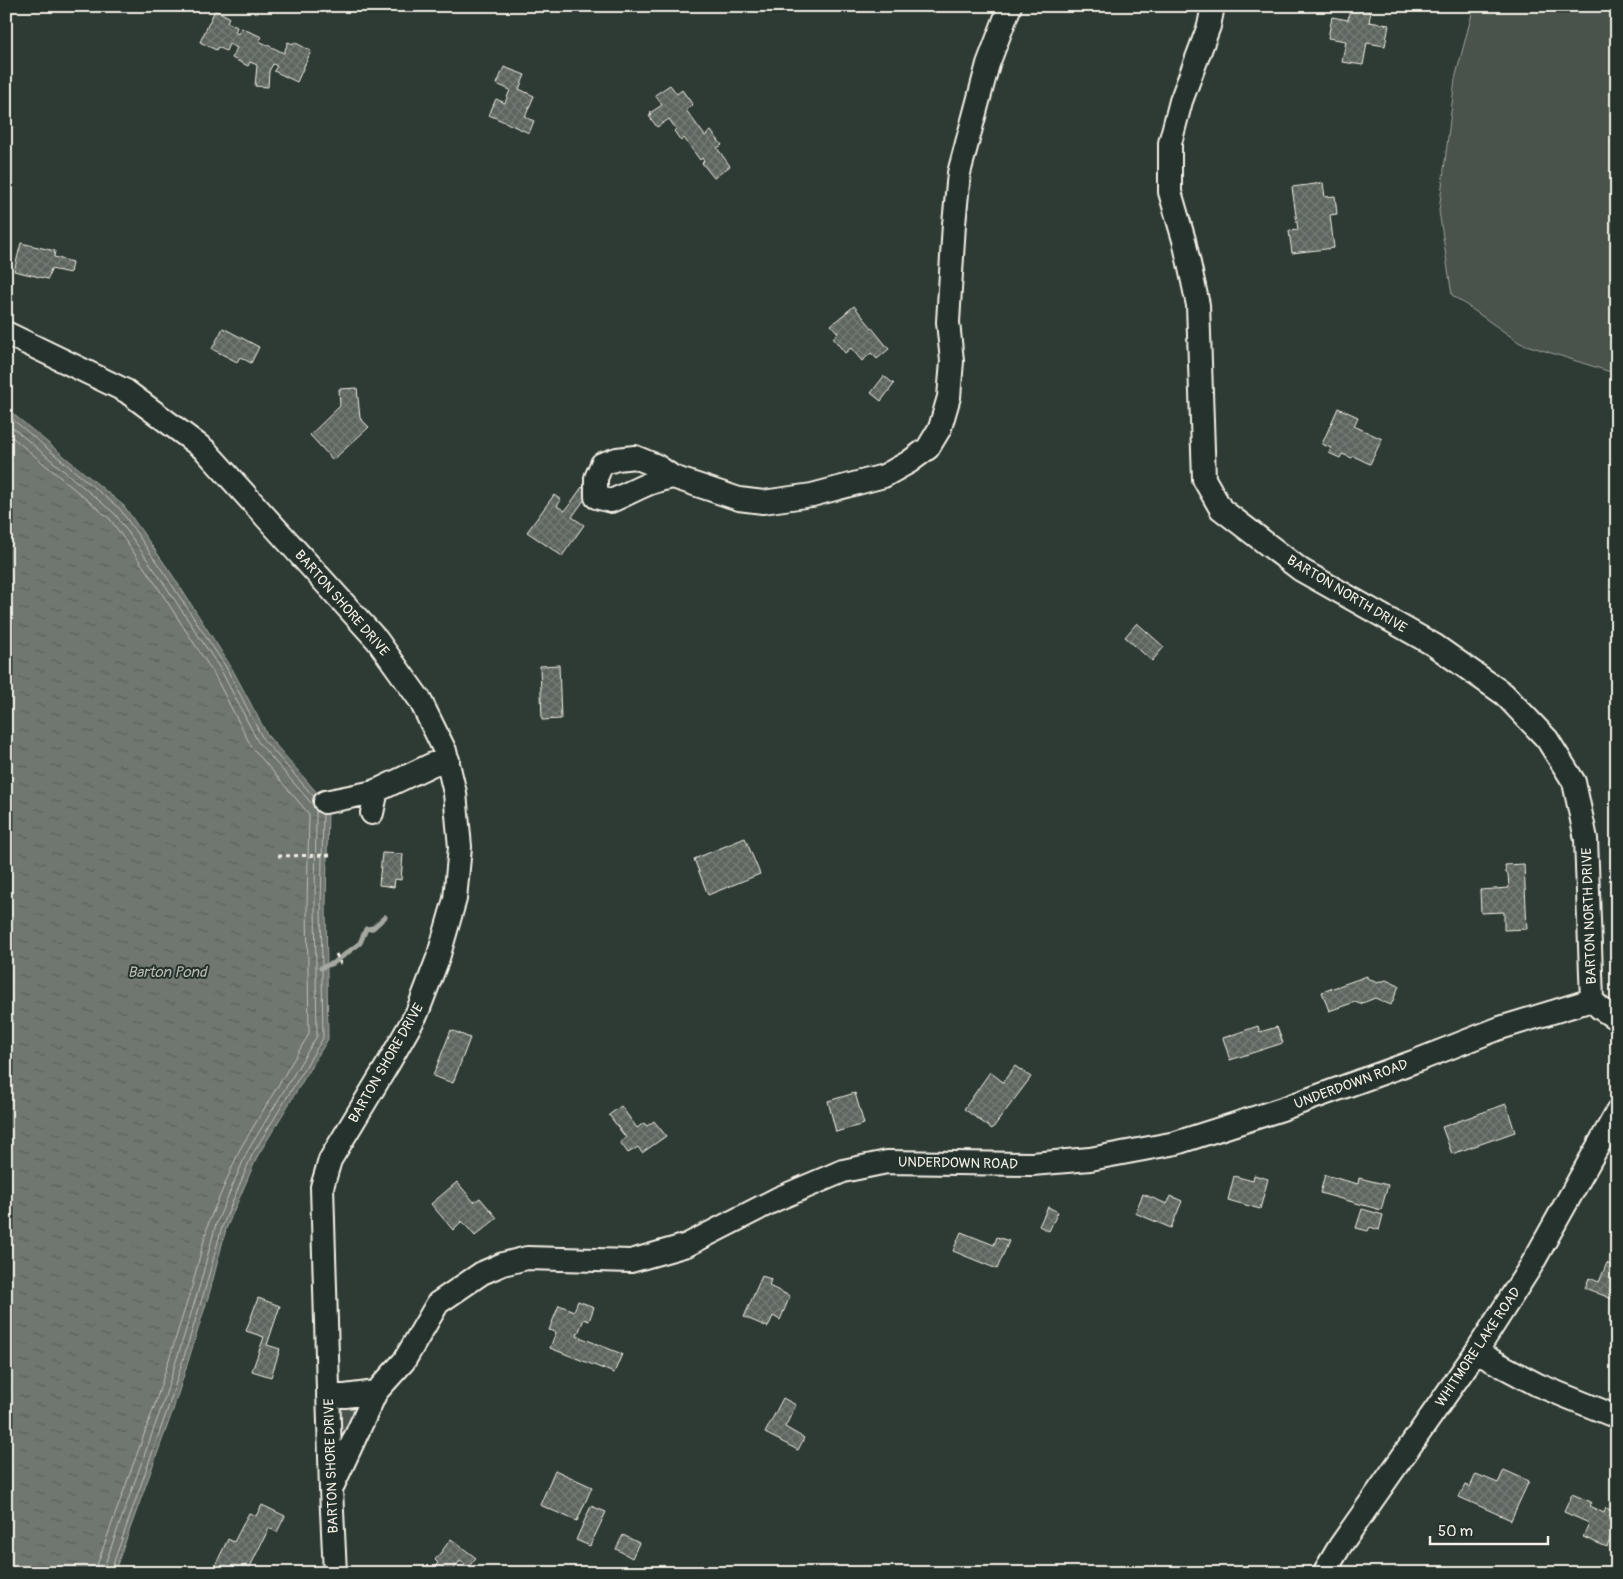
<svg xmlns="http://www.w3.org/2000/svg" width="1623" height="1579" viewBox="0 0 1623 1579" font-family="Pangolin,sans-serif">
	<defs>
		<pattern id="water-ripples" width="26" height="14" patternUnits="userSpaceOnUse" patternTransform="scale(1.25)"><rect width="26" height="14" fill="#6f7770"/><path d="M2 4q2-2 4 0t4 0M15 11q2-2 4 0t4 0" fill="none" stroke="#5c605b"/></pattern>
		<pattern id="building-cross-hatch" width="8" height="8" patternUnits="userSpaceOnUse" patternTransform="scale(1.25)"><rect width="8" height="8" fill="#5c655e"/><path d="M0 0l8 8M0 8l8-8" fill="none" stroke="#747c75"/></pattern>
	</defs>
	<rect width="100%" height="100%" fill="#2e3b34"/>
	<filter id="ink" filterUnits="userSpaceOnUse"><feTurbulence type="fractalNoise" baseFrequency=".02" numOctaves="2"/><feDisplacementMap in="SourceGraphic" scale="10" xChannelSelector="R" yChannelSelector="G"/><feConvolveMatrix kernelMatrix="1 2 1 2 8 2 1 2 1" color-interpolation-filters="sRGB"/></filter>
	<g filter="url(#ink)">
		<!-- green -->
		<path fill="#48524c" stroke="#9ea29a" d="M1474 6H1617V374L1520 343 1452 295 1439 211 1455 79Z
			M347 1404 353 1409C355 1417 348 1431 341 1436L337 1435 338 1406Z"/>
		<!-- water -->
		<path fill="url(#water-ripples)" stroke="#a4a8a0" d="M6 408 124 506 171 573 230 665 268 736 325 802 328 811 326 905 328 1039 257 1157 226 1229 210 1291 173 1410 114 1573H6Z"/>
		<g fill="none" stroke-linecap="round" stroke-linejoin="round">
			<!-- shore -->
			<path stroke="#bfc0b8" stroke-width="1" d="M6 414 120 509 166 576 226 667 263 739 314 797
				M6 422 115 514 161 579 221 670 258 742 313 805
				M6 432 110 519 155 583 214 674 251 746 309 814 307 905 309 1034 240 1149 209 1221 192 1286 155 1404 97 1565 96 1573
				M104 1573V1567L162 1406 199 1288 216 1224 247 1152 317 1036 315 905 316 811
				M110 1573 168 1408 205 1289 222 1227 252 1155 323 1038 321 905 323 814"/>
			<!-- stream -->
			<path stroke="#a4a8a0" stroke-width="5" d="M321 968 335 962 360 943 366 929 373 928 385 917"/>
		</g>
		<!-- building -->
		<path fill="url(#building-cross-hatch)" stroke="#f4f1e8" d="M1350 7 1371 11 1369 22 1389 25 1385 46 1367 43 1363 65 1342 62 1346 41 1328 38 1332 17 1348 20Z
			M215 10 229 17 227 22 237 27 235 32 238 34 241 28 262 37 259 41 284 53 288 42 293 44 294 42 311 51 297 82 274 71 277 66 273 64 269 71 268 87 255 86 257 65 250 62 248 66 232 58 237 48 229 44 226 51 218 47 216 50 200 42Z
			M504 67 525 75 519 89 534 96 525 117 534 121 529 133 489 115 496 99 505 103 510 90 497 84Z
			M670 85 677 94 682 90 693 105 686 110 705 136 711 131 722 145 717 148 730 166 714 178 702 163 704 161 702 158 700 160 684 138 681 141 674 131 676 129 669 119 657 127 649 116 652 115 650 113 662 105 655 95Z
			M1323 183 1325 197 1335 196 1337 214 1330 215 1334 248 1292 253 1289 231 1298 230 1292 187Z
			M21 243 55 251 54 257 72 262 70 273 51 269 48 279 14 271Z
			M854 306 889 349 877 359 871 353 862 361 851 348 845 353 833 338 838 333 831 325Z
			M223 328 259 347 251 363 240 357 237 362 212 349Z
			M884 376 894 384 881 401 871 393Z
			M357 388 360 418 369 427 333 460 310 435 340 406 339 389Z
			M1338 408 1358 417 1354 426 1382 439 1370 464 1353 456 1352 458 1342 454 1340 458 1329 453 1331 448 1322 444Z
			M582 487 589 493 572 517 584 525 562 556 527 532 554 495 561 500 557 506 565 511Z
			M1137 623 1164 647 1152 661 1125 637Z
			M559 665 561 719 542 720 540 666Z
			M745 838 760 874 708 895 694 859Z
			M382 853 403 854 401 880 395 879 394 887 379 885Z
			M1524 864 1527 929 1504 930V912L1481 913 1480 890 1509 888 1508 874 1506 873 1505 865Z
			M1367 976V978L1377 983 1386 980 1399 986 1391 1005 1375 998 1360 1004 1355 1002 1329 1011 1322 992Z
			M1258 1026 1260 1032 1277 1027 1283 1043 1230 1060 1223 1038Z
			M451 1030 470 1038 453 1083 433 1076Z
			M1015 1066 1031 1077 992 1129 964 1109 990 1072 1003 1082Z
			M855 1093 864 1124 836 1132 828 1101Z
			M1506 1104 1515 1132 1452 1154 1442 1127Z
			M621 1106 637 1128 644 1123 647 1126 654 1121 666 1136 642 1153 638 1147 628 1153 620 1142 626 1138 609 1115Z
			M1254 1175 1268 1179 1260 1209 1228 1200 1234 1176 1253 1181Z
			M1325 1175 1358 1184 1359 1178 1388 1185 1381 1210 1320 1193Z
			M457 1182 474 1202 480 1198 497 1218 475 1236 462 1221 453 1230 431 1204Z
			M1143 1194 1167 1204 1171 1196 1182 1201 1171 1228 1135 1213Z
			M1048 1207 1058 1212 1049 1231 1039 1226Z
			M1362 1209 1383 1215 1379 1230 1370 1227 1368 1231 1356 1228Z
			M961 1232 994 1245 997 1237 1009 1241 997 1269 953 1251Z
			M1607 1263 1617 1269V1301L1585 1288 1589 1278 1599 1282Z
			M762 1276 771 1279 769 1286 790 1296 780 1320 773 1316 768 1327 744 1317Z
			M258 1298 280 1306 267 1345 280 1349 271 1377 252 1371 264 1337 246 1331Z
			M578 1301 594 1307 589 1321 584 1319 577 1336 622 1354 614 1373 550 1348 556 1332 549 1330 559 1305 574 1311Z
			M783 1398 796 1405 785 1427 804 1438 798 1450 765 1433Z
			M555 1470 592 1487 577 1521 540 1505Z
			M1504 1470 1529 1481 1511 1520 1459 1497 1465 1485 1470 1487 1476 1474 1498 1483Z
			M1572 1494 1591 1502 1589 1506 1604 1513 1606 1508 1617 1513V1524L1607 1547 1583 1537 1589 1523 1564 1512Z
			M262 1505 285 1516 277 1532 269 1528 247 1573H218L220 1569 215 1566 228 1539 234 1542 249 1513 256 1516Z
			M591 1506 606 1512 590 1546 576 1540Z
			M623 1535 639 1543 632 1558 616 1549Z
			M451 1539 476 1558 468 1567 460 1561 452 1572 453 1573H430L438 1563 435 1560Z"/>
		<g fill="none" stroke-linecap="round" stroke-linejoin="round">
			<defs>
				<path id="minor" d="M1213 6 1209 26 1181 101 1170 143V192L1184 240 1198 305 1204 479 1221 509 1301 570 1434 645 1504 694 1547 739 1574 782 1586 839 1592 1000 1600 1008 1617 1019
					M6 333 126 391 205 450 377 640 420 700 445 751 455 793 460 847 455 899 438 958 417 1013 388 1064 330 1160 322 1187 331 1490 335 1573
					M673 477C650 480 631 493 611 501L596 497V478L602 464 617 459 635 457 657 466 673 477 739 499 763 502 812 495 884 476 909 462 928 448 940 428 949 397 952 361 948 322 954 224 959 173 988 64 1010 6
					M325 802 374 792 433 764 448 760
					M372 813 377 790
					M1476 1352 1538 1385 1617 1417
					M328 1396H345L376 1392
					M333 1485 376 1392 404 1361 438 1303 482 1273 503 1264 527 1258 631 1261 687 1245 777 1199 843 1171 887 1162 1032 1164 1090 1159 1176 1143 1282 1109 1413 1062 1500 1028 1592 1000
					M1324 1573 1340 1546 1476 1352 1531 1266 1617 1112"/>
			</defs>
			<!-- minor casing -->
			<use href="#minor" stroke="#f4f1e8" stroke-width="26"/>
			<!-- path -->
			<path stroke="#f4f1e8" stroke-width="3" stroke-dasharray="4 4" stroke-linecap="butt" d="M278 856 330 855
				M336 954 341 964"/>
			<!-- minor -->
			<use href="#minor" stroke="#26332d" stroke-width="22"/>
		</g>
	</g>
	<g text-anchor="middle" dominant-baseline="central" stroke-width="4" stroke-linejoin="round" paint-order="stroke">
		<!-- street labels -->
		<g font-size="14" fill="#f4f1e8" stroke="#26332d">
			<text transform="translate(1347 594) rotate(31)">BARTON NORTH DRIVE</text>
			<text transform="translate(342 603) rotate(49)">BARTON SHORE DRIVE</text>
			<text transform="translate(1589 916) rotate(-92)">BARTON NORTH DRIVE</text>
			<text transform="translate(386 1063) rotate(-60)">BARTON SHORE DRIVE</text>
			<text transform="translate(1351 1084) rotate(-20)">UNDERDOWN ROAD</text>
			<text transform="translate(958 1163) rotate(1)">UNDERDOWN ROAD</text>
			<text transform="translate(1478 1347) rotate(-56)">WHITMORE LAKE ROAD</text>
			<text transform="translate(331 1466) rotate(-92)">BARTON SHORE DRIVE</text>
		</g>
		<!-- water labels -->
		<g font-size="15" font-style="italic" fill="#b8bab2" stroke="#26332d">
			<text x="167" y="972">Barton Pond</text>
		</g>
	</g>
	<!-- margin -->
	<rect width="1623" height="1579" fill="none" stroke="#26332d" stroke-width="25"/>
	<rect x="12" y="12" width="1598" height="1554" fill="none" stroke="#f4f1e8" stroke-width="2" filter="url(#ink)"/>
	<!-- scale -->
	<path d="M1430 1536v8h118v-8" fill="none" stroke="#f4f1e8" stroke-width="2.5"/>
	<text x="1438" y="1536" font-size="15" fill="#f4f1e8" stroke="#26332d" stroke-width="4" paint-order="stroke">50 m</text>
</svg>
